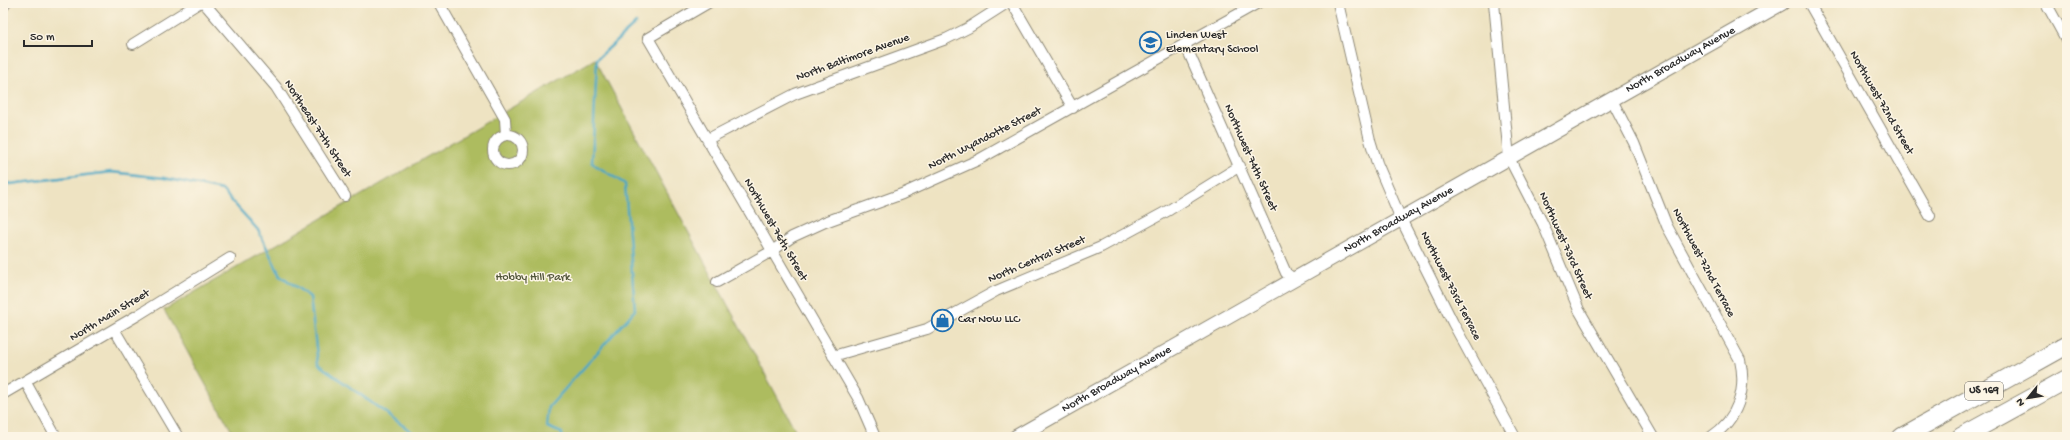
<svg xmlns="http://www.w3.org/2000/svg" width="2070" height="440" viewBox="0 0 2070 440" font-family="'Gochi Hand',sans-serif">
	<rect width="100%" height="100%" fill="#fcf5e5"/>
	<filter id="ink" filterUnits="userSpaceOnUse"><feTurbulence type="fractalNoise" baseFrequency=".025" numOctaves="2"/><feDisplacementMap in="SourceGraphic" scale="8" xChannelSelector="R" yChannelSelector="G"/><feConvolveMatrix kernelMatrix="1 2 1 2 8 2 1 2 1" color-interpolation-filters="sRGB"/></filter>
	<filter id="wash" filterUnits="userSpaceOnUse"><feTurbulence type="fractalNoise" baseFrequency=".012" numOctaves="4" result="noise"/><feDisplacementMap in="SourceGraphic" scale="16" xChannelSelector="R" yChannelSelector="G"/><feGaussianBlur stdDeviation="0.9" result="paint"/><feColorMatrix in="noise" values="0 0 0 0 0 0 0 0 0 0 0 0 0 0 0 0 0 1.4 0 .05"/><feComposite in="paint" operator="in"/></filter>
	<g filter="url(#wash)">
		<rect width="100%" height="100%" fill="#eee3c2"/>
		<!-- green -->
		<path fill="#adbc5f" stroke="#6c7445" d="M595 59 799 437H235L164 310Z"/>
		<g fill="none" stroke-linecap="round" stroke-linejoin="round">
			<!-- stream -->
			<path stroke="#44a6c4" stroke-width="2.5" d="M3 181 10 184 111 172 164 178 222 190 258 230 280 275 310 297 318 364 412 432 416 437
				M562 437V433L547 427 549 407 635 310 625 184 592 163 597 59 636 23"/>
		</g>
	</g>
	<g filter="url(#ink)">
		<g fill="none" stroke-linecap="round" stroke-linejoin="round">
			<defs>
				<path id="street" d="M204 3 276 87 345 196
					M439 3 505 119 506 135
					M708 3 648 38 858 398 875 437
					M1012 3 1073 108
					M1338 3 1370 140 1377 163 1401 219 1453 323 1515 437
					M1494 3 1509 158 1543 224 1579 310 1653 437
					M1809 3 1930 216
					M2046 3 2067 41
					M3 7 6 3
					M133 44 199 3
					M1185 44 1286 273 1294 279
					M1612 100 1634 143 1667 226 1740 360C1747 390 1738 419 1711 437
					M493 150a15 15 0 1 1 30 0a15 15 0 1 1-30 0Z
					M708 139 795 94 946 39 968 28 1007 3
					M717 282 772 251 792 237 825 222 902 194 978 160 1258 3
					M114 329 178 437
					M833 356 927 329 996 291 1101 247 1169 210 1240 166
					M25 381 56 437
					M3 394 138 315 230 258"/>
				<g id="secondary">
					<path id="s1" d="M1016 437 1782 3"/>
				</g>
				<path id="highway" d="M1902 437 2067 345
					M1961 437 2067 379"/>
			</defs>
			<!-- street casing -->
			<use href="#street" stroke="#8c8776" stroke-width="12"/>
			<!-- secondary casing -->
			<use href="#secondary" stroke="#8c8776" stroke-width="16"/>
			<!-- highway casing -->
			<use href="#highway" stroke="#8c8776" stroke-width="20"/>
			<!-- street -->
			<use href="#street" stroke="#fff" stroke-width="10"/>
			<!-- secondary -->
			<use href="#secondary" stroke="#fff" stroke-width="14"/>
			<!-- highway -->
			<use href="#highway" stroke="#fff" stroke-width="18"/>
		</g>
	</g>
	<!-- icons -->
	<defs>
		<symbol id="school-ring" viewBox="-11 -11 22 22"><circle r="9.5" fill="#fcf5e5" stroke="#1f6fb2" stroke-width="1.5"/><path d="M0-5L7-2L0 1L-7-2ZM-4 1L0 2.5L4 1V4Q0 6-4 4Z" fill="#1f6fb2"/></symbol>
		<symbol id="shop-ring" viewBox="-11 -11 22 22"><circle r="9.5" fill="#fcf5e5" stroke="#1f6fb2" stroke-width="1.5"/><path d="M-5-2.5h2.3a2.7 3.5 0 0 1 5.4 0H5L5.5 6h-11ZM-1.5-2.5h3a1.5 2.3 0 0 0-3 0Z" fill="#1f6fb2"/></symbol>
	</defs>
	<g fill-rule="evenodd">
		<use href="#school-ring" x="1138" y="30" width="25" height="25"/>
		<use href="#shop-ring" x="930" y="308" width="25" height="25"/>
	</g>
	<g text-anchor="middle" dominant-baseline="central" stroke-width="3" stroke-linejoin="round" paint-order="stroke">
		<!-- shield labels -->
		<rect fill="#fcf5e5" stroke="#6a6863" stroke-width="1" x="1965" y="382" width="38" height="18" rx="3"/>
		<g font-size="11" font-weight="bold" fill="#2b2b2b">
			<text x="1984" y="391">US 169</text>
		</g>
		<!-- poi labels -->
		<g font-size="12" fill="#2b2b2b" stroke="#fcf5e5" text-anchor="start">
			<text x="1166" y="36">Linden West<tspan x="1166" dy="14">Elementary School</tspan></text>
			<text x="958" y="320">Car Now LLC</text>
		</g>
		<!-- street labels -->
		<g font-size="12" fill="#2b2b2b" stroke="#fcf5e5">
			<text transform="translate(853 58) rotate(-20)">North Baltimore Avenue</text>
			<text stroke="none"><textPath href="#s1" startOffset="764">North Broadway Avenue</textPath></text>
			<text transform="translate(1881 103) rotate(60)">Northwest 72nd Street</text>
			<text transform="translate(317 129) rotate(57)">Northeast 77th Street</text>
			<text transform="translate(985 139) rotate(-27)">North Wyandotte Street</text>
			<text transform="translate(1250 158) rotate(66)">Northwest 74th Street</text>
			<text stroke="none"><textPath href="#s1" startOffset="440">North Broadway Avenue</textPath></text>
			<text transform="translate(775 230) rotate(60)">Northwest 76th Street</text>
			<text transform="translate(1565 246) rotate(66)">Northwest 73rd Street</text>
			<text transform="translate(1037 260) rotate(-23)">North Central Street</text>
			<text transform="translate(1703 263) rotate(62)">Northwest 72nd Terrace</text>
			<text transform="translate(1450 286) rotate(63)">Northwest 73rd Terrace</text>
			<text transform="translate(110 316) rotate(-31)">North Main Street</text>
			<text stroke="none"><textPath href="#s1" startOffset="116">North Broadway Avenue</textPath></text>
		</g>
		<!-- park labels -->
		<g font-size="12" fill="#52563b" stroke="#fcf5e5">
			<text x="533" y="278">Hobby Hill Park</text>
		</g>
	</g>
	<!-- margin -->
	<rect width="2070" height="440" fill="none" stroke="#fcf5e5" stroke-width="16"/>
	<!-- north arrow -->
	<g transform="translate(2028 398) rotate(240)" stroke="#fcf5e5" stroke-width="3" paint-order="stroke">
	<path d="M0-3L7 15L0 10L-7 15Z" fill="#2b2b2b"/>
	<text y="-6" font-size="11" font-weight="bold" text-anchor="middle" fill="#2b2b2b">N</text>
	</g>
	<!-- scale -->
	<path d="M24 40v6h68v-6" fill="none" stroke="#2b2b2b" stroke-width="2"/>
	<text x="30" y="40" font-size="12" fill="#2b2b2b" stroke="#fcf5e5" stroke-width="3" paint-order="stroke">50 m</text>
</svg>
